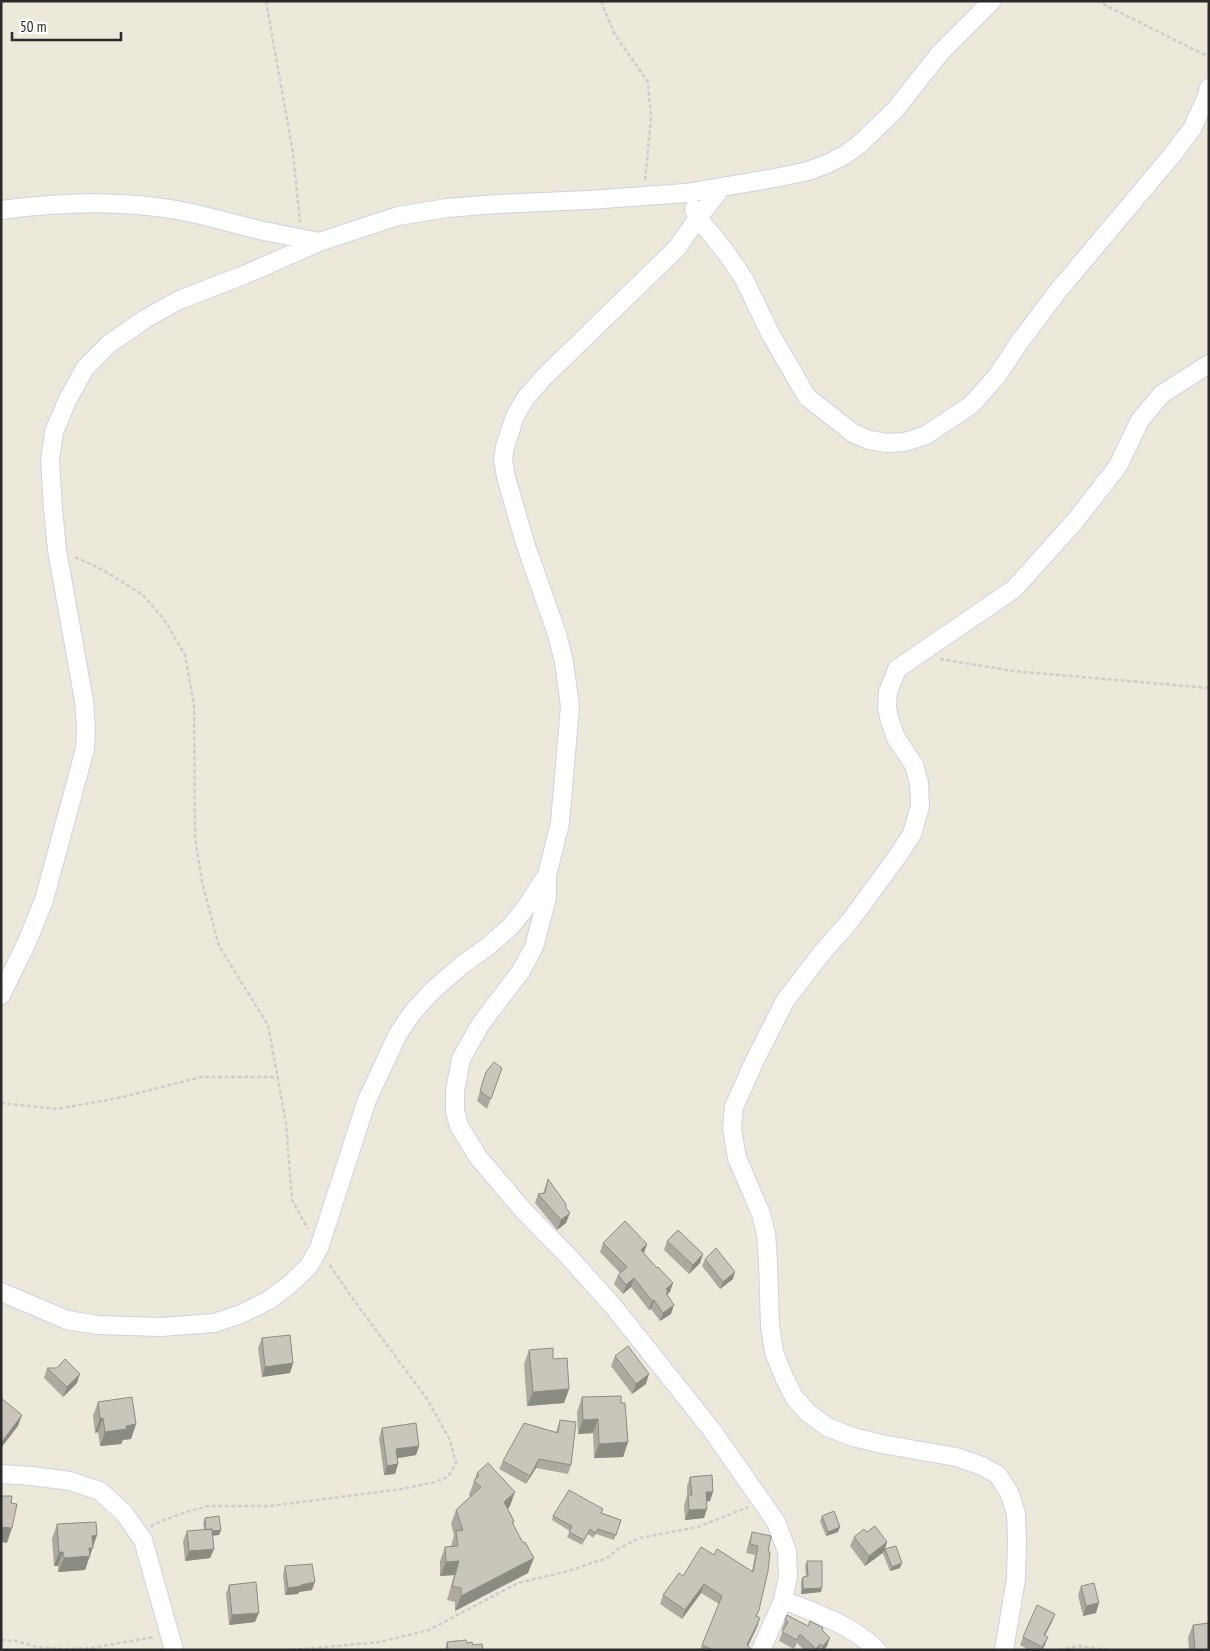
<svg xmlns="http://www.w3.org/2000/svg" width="1210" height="1651" viewBox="0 0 1210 1651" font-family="'PT Sans Narrow',sans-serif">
	<rect width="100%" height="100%" fill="#ede9da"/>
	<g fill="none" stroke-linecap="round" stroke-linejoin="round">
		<defs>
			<path id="minor" d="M694 209 698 218 725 251 744 279 770 333 807 397 853 433 869 440 887 443 905 442 926 435 971 405 997 376 1021 340 1058 291 1173 154 1192 129 1207 96 1209 88
				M1 210C59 202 119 200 177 210 204 215 231 223 259 230 279 234 299 238 319 242
				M547 876V898L534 947 521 971 480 1025 461 1059 455 1091V1111L459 1126 478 1157 523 1210 568 1256 613 1306 711 1429 776 1522 787 1551 788 1577 783 1600 761 1650
				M1 995 27 942 44 900 85 749 86 727 84 701 57 550 53 509 50 460 54 432 67 401 85 368 109 344 145 319 179 300 244 275 319 242 398 216 447 208 496 204 589 200 686 193 775 178 808 171 827 164 845 155 861 143 895 110 940 53 992 1
				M1 1292 67 1320 98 1325 161 1327 214 1323 241 1314 269 1300 289 1285 309 1266 319 1248 367 1100 398 1034 413 1012 432 991 462 965 487 947 509 928 524 910 547 875 560 823 570 706 564 662 557 634 526 546 506 477 503 459 505 447 515 416 525 399 543 378 677 248 698 218 722 187
				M1 1474 32 1476 70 1481 100 1491 124 1513 143 1540 174 1650
				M783 1600C816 1613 852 1625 877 1650
				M1004 1650 1016 1579 1017 1539 1016 1514 1010 1494 998 1475 982 1466 956 1457 882 1444 853 1437 827 1427 807 1412 794 1397 784 1377 774 1352 770 1326 768 1262 766 1234 761 1214 737 1158 732 1129 734 1107 755 1060 785 1001 821 954 850 921 897 857 912 834 920 806 919 783 914 765 896 738 890 721 887 708 888 692 897 669 1014 589 1076 520 1118 466 1140 420 1162 394 1209 364"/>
		</defs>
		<!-- minor casing -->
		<use href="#minor" stroke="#d0d0e4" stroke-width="20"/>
		<!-- path -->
		<path stroke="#ccc" stroke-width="2.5" stroke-dasharray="4 2.5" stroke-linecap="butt" d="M266 1 293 153 300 222
			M601 1 614 33 648 82 651 118 645 180
			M1097 1 1209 57
			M75 557 103 570 143 595 165 621 185 655 194 705 195 838 202 882 219 946 268 1025 286 1123 292 1200 308 1229
			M940 659 1013 671 1209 688
			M1 1103 57 1109 123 1097 201 1077H279
			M151 1527 154 1524 186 1512 208 1506H270L402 1489 435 1482 448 1477 456 1463 450 1440 427 1399 353 1299 329 1264
			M1 1640 16 1641 37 1647 64 1649 91 1648 154 1637
			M292 1650 380 1642 429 1630 518 1583 568 1571 607 1558 618 1549 639 1538 698 1527 748 1507
			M1059 1650 1079 1646 1109 1650"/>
		<!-- minor -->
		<use href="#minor" stroke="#fff" stroke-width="18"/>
	</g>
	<!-- wall -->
	<path fill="#acaaa0" d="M502 1068 487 1109 477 1101 486 1072Z
		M548 1179 566 1208V1223L557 1230 535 1203 538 1194 543 1193Z
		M667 1241 703 1254 700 1263 689 1274 664 1250Z
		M603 1243 647 1244 643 1253 670 1292 667 1295 671 1314 660 1321 651 1309 649 1310 631 1287 623 1294 614 1284 618 1275 620 1273 600 1252Z
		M705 1259 733 1279 720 1289 702 1266Z
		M262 1338 293 1363 290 1373 262 1377 258 1348Z
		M529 1350 553 1359 569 1389 564 1403 527 1406 524 1364Z
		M615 1356 646 1384 632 1394 611 1366Z
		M47 1368 77 1383 63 1397 44 1378Z
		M582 1397 621 1403 628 1442 623 1457 594 1458 593 1433 578 1434 577 1412Z
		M98 1402 136 1424 131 1439 123 1440 121 1444 100 1446 98 1432 95 1433 93 1416Z
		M560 1420 571 1465 568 1474 536 1468 526 1484 499 1469 503 1461 556 1432Z
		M382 1428 419 1446 416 1455 398 1458V1464L395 1474 384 1475 379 1438Z
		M477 1473 510 1506 508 1509 514 1521 513 1525 528 1573 455 1611V1602L447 1600 454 1575 440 1576V1561L445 1547 451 1546 454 1535 451 1524 456 1510 470 1497 469 1495Z
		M690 1477 710 1501H707L704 1518 685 1520 684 1505 687 1496V1486Z
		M601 1513 621 1520 614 1540 596 1534 593 1538 588 1534 582 1545 567 1537 570 1531 552 1520 553 1516Z
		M822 1516 838 1532 826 1536 820 1521Z
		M205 1518 221 1530 219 1535 212 1536 214 1549 210 1558 185 1561 183 1541 187 1531 204 1530 203 1523Z
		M57 1524 97 1535 85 1570 58 1572V1566H54L52 1539Z
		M752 1532 768 1552 757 1617V1627L748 1646 752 1650H700L719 1604 701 1593 682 1619 660 1604 663 1595 683 1576 714 1555 752 1571 755 1555 746 1553 749 1541Z
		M867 1532 887 1542 884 1552 865 1566 850 1546 854 1537Z
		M885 1549 900 1568 890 1571 883 1554Z
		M807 1561 821 1592 801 1594V1581L803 1577H806L805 1566Z
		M285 1566 312 1590 299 1592 298 1594 285 1595 283 1574Z
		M229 1585 255 1622 229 1625 226 1594Z
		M1081 1586 1096 1613 1083 1616 1078 1595Z
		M1055 1614 1045 1635V1645L1042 1650H1029L1020 1645 1023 1637Z
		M787 1615 808 1626 822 1631 827 1646 824 1650H804L797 1643 794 1649 779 1641 783 1630 782 1629Z
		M1193 1625 1209 1650H1189L1188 1637Z
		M447 1642 467 1643 483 1650H445Z"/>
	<!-- shaded-wall -->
	<path fill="#8c8b82" d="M570 1213 566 1223 557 1230 561 1220Z
		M647 1244 644 1253 638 1259 641 1250Z
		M703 1254 700 1263 689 1274 693 1265Z
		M735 1272 733 1279 720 1289 723 1282Z
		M634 1278 631 1287 623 1294 626 1285Z
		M673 1283 670 1292 667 1294 664 1301 666 1289Z
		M654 1300 651 1309 649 1310 652 1301Z
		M674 1305 671 1314 660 1321 663 1313Z
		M293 1363 290 1373 262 1377 265 1367Z
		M80 1374 77 1383 63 1397 67 1387Z
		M649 1374 646 1384 632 1394 636 1384Z
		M569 1389 564 1403 527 1406 533 1392Z
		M22 1415 18 1426 1 1448V1443Z
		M100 1418H103L98 1432 95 1433Z
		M598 1419 593 1433 578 1434 583 1420Z
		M136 1424 131 1439 123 1440 121 1444 100 1446 105 1432 126 1426Z
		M628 1442 623 1457 594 1458 599 1444Z
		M419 1446 416 1455 393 1459 396 1449Z
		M539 1459 536 1468 526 1484 530 1476Z
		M398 1464 395 1474 384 1475 387 1466Z
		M515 1492 510 1506 499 1517 504 1502Z
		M706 1492H713L710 1501 702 1502Z
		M707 1509 704 1518 685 1520 689 1510Z
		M1 1527 12 1528 7 1543 1 1542Z
		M840 1527 838 1532 826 1536 828 1532Z
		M221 1530 219 1535 205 1536 207 1532Z
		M97 1535 85 1570 58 1572 64 1558 92 1536Z
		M887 1542 884 1552 865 1566 869 1556Z
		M214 1549 210 1558 185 1561 189 1551Z
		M59 1552H63L58 1566H54Z
		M534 1558 528 1573 455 1611 461 1596Z
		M459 1561 454 1575 440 1576 446 1562Z
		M902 1563 900 1568 890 1571 892 1567Z
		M315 1582 312 1590 299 1592 298 1594 285 1595 288 1588Z
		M704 1584 701 1593 682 1619 685 1610Z
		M822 1588 821 1592 801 1594 803 1589Z
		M1099 1603 1096 1613 1083 1616 1086 1606Z
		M259 1613 255 1622 229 1625 232 1615Z
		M1055 1614 1052 1622 1041 1643 1044 1635Z
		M760 1618 757 1627 746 1650 747 1645Z
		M1048 1637 1045 1645 1042 1650H1041Z
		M830 1638 827 1646 824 1650H821L823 1646Z
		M820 1644 818 1650H815L816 1649Z"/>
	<!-- building -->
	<path fill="#c8c6ba" stroke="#8c8b82" d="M494 1062 502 1068 491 1099 480 1091 486 1072Z
		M548 1179 566 1204V1208L570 1213 561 1220 538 1194 545 1193Z
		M625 1221 647 1244 641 1250 657 1268 658 1267 673 1283 666 1289 668 1292 666 1293 674 1305 663 1313 654 1300 652 1301 634 1278 626 1285 618 1275 627 1267 603 1243Z
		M678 1230 703 1254 693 1265 667 1241Z
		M716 1248 735 1272 723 1282 705 1259Z
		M290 1335 293 1363 265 1367 262 1338Z
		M628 1346 649 1374 636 1384 615 1356Z
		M553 1348V1359L567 1358 569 1389 533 1392 529 1350Z
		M65 1359 80 1374 67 1387 47 1368H57Z
		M621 1396V1403H625L628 1442 599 1444 598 1419 583 1420 582 1397Z
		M132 1397 136 1424 126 1426 127 1429 105 1432 103 1418H100L98 1402Z
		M1 1398 22 1415 1 1443Z
		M560 1420 576 1422 571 1465 539 1459 530 1476 503 1461 524 1423 558 1433Z
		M416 1423 419 1446 396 1449 398 1464 387 1466 382 1428Z
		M488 1463 515 1492 504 1502 514 1521 512 1522 523 1543 525 1542 534 1558 461 1596V1588L452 1586 459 1561 446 1562 445 1547 458 1546 456 1531 463 1530 456 1510 481 1487 474 1481 479 1475 477 1473Z
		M712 1475 713 1492H706L707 1509 689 1510 688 1495H692L690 1477Z
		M569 1490 603 1509 601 1513 621 1520 616 1535 598 1529 595 1533 590 1529 584 1540 569 1532 572 1526 553 1516Z
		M1 1496H12L11 1503 17 1504 12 1528 1 1527Z
		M834 1511 840 1527 828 1532 822 1516Z
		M219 1516 221 1530 212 1531V1529L206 1530 205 1518Z
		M96 1522 97 1535 92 1536 93 1548H89L90 1556 64 1558 63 1552H59L57 1524Z
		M875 1526 887 1542 869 1556 854 1537 864 1529 867 1532Z
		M212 1529 214 1549 189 1551 187 1531Z
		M752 1532 771 1536 768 1552H770L768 1571 759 1610 756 1616 760 1618 747 1645 752 1650H713L702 1645 722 1596 704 1584 685 1610 663 1595 679 1573 683 1576 701 1547 714 1555 717 1549 753 1572 758 1546 750 1544Z
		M896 1546 902 1563 892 1567 885 1549Z
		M807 1561H822V1588L803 1589V1577L808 1576Z
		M312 1564 315 1582 301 1585V1586L288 1588 285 1566Z
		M256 1582 259 1613 232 1615 229 1585Z
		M1094 1583 1099 1603 1086 1606 1081 1586Z
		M1037 1605 1055 1614 1044 1635 1048 1637 1042 1647 1023 1637Z
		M787 1615 808 1626 810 1621 823 1628 822 1630 830 1638 823 1646 820 1644 816 1649 800 1634 797 1640 782 1632 788 1622 785 1620Z
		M1209 1623V1650H1195L1193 1625Z
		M466 1640 467 1643 472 1642 473 1645 482 1644 483 1650H448L447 1642Z"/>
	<!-- border -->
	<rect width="1210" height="1651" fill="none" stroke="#2a2a2a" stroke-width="5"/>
	<!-- scale -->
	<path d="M12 32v8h109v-8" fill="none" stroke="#2a2a2a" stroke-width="2.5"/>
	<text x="20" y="32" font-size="15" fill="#2a2a2a" stroke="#ffffff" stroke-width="4" paint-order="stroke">50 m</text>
</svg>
